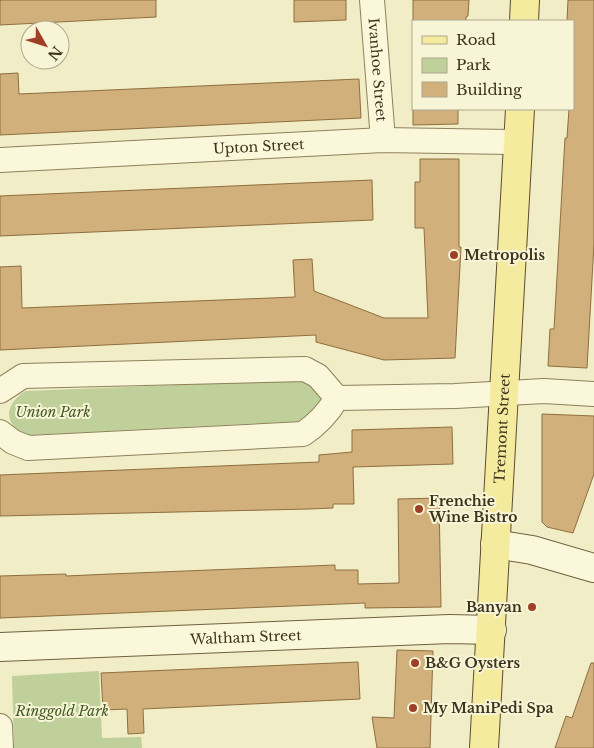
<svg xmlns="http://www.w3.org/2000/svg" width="594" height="748" viewBox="0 0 594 748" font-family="'Libre Baskerville',serif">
	<rect width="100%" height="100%" fill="#f1edc7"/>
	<!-- green -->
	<path fill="#bfd09a" d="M303 380C312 383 323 394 320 405 318 410 312 416 308 421L29 435C2 427 4 403 26 391Z
		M99 671 102 738 141 737 142 748H14L12 676Z"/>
	<!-- building -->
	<path fill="#d1b07b" stroke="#8e6e3f" d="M0 0H156V17L0 25Z
		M294 0H346V20L294 22Z
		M413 0H469L468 16 466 17V21H413Z
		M568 0H594V244L587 368 548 366 550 329H554L565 138H567L569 109H573V21H567Z
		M18 73 19 94 359 79 361 118 0 135V74Z
		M413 109H458V124L413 125Z
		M420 159H459V247H461L455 358 384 360 316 342V335L0 350V267L21 266 22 308 295 297 293 260 312 259 314 291 384 318H428L424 228H415V182H420Z
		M372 180 373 220 0 236V196Z
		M542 414 594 416V474L573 533 547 527 542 522Z
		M452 427 453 464 353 467 354 504H333V508L310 509 0 516V475L319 462V455L352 452V430Z
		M439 498 441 607 365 608V603L0 618V576L66 574V576L110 574 335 565V570H358V584L399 583 398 499Z
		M397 650 433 651 430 748H377L372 717 394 718Z
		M358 662 360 699 143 709 144 733 128 734 127 709 103 710 101 673Z
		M591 663H594V748H555L566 716 572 718Z"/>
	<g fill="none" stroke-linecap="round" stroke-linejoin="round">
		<defs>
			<g id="minor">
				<path id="s1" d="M372 0 383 140"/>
				<path id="s2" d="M0 160 383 140 518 142"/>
				<path d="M0 391 23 376 305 369 318 376 337 398"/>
				<path d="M337 398 455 396 544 391 594 394"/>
				<path d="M0 432 13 442 28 448 303 434C318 424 328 413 337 398"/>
				<path d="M0 726 1 748"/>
			</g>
			<g id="secondary">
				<path d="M495 544 532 550 594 568"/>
				<path id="s3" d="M0 647 450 629 492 630"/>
			</g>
			<g id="primary">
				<path d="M524 21 525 0"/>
				<path id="s4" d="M484 748C498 535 506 322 520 109"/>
			</g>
		</defs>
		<!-- minor casing -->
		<use href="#minor" stroke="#8e805b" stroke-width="26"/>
		<!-- secondary casing -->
		<use href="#secondary" stroke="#70613e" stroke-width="30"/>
		<!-- primary casing -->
		<use href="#primary" stroke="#5c4d2f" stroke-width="30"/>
		<!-- minor -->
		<use href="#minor" stroke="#fbf7db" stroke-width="24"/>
		<!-- secondary -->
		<use href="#secondary" stroke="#fbf7db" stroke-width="28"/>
		<!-- primary -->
		<use href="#primary" stroke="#f5eb9e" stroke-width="28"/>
	</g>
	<!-- markers -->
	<g fill="#a03f28" stroke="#f8f5d7" stroke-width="2">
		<circle cx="454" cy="255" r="5"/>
		<circle cx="419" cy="509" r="5"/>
		<circle cx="532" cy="607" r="5"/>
		<circle cx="415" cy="663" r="5"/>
		<circle cx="413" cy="708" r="5"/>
	</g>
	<g text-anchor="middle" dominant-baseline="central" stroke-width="4" stroke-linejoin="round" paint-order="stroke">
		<!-- street labels -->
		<g font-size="14" fill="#3d341f" stroke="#f8f5d7">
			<text stroke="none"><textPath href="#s1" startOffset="70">Ivanhoe Street</textPath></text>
			<text stroke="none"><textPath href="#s2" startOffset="259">Upton Street</textPath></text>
			<text stroke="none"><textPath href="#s4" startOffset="320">Tremont Street</textPath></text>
			<text stroke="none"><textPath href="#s3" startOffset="246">Waltham Street</textPath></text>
		</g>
		<!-- poi labels -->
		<g font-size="14" font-weight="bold" fill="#3d341f" stroke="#f8f5d7" text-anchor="start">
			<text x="464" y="255">Metropolis</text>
			<text x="429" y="501">Frenchie<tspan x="429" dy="16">Wine Bistro</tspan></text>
			<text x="522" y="607" text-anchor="end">Banyan</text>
			<text x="425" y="663">B&amp;G Oysters</text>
			<text x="423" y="708">My ManiPedi Spa</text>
		</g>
		<!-- park labels -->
		<g font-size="14" font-style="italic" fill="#425b25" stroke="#f8f5d7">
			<text x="53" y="412">Union Park</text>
			<text x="62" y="711">Ringgold Park</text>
		</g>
	</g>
	<!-- legend -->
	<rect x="412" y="20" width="162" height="90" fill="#f8f5d7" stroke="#ada88d"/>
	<rect x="422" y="36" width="25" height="8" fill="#f5eb9e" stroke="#ada88d"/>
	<text x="456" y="45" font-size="15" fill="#3d341f">Road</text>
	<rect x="422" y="58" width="25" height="15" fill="#bfd09a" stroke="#ada88d"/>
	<text x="456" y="70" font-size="15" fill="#3d341f">Park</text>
	<rect x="422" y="82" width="25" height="15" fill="#d1b07b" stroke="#ada88d"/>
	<text x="456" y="95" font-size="15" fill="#3d341f">Building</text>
	<!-- north arrow -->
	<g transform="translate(45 45) rotate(129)"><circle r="24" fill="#f8f5d7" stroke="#ada88d"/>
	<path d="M0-4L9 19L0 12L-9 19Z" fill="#a03f28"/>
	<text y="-8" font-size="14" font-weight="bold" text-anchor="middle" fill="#3d341f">N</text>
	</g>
</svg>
